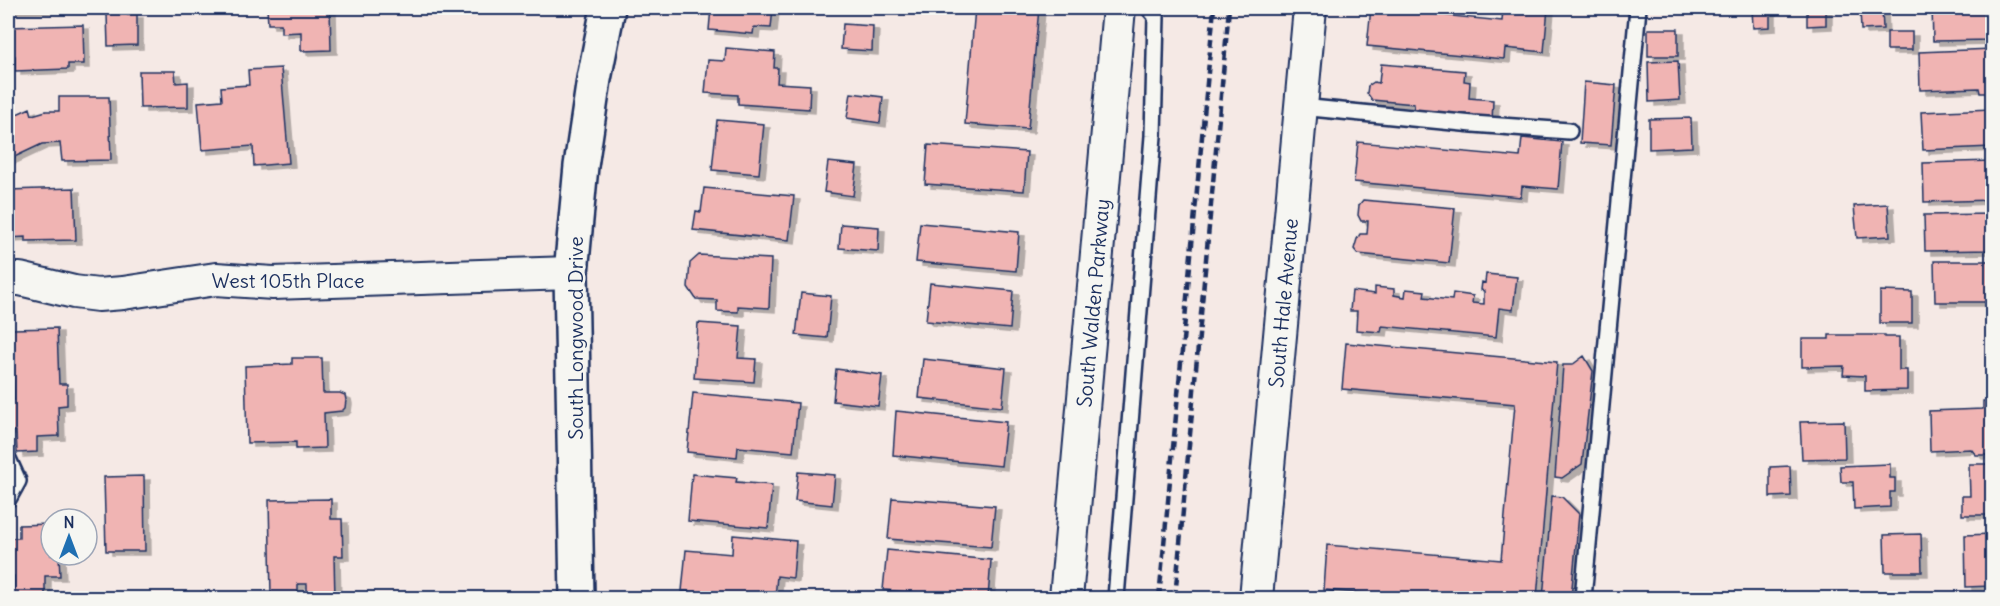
<svg xmlns="http://www.w3.org/2000/svg" width="2000" height="606" viewBox="0 0 2000 606" font-family="Delius,sans-serif">
	<defs>
		<filter id="shadow"><feDropShadow dx="6" dy="4" stdDeviation="0" flood-color="#0004"/></filter>
	</defs>
	<rect width="100%" height="100%" fill="#f5e9e5"/>
	<filter id="ink" filterUnits="userSpaceOnUse"><feTurbulence type="fractalNoise" baseFrequency=".0167" numOctaves="2"/><feDisplacementMap in="SourceGraphic" scale="12" xChannelSelector="R" yChannelSelector="G"/><feConvolveMatrix kernelMatrix="1 2 1 2 8 2 1 2 1" color-interpolation-filters="sRGB"/></filter>
	<g filter="url(#ink)">
		<!-- building -->
		<path fill="#f0b4b3" stroke="#1b2f5e" stroke-width="1.5" filter="url(#shadow)" d="M8 8H61V9L8 10Z
			M267 8H330L331 50 301 51V32L281 33V24H268Z
			M711 8H773L771 28 754 27 753 34 709 30Z
			M975 8H1039L1028 129 965 124Z
			M1371 8 1502 21 1503 8H1548L1544 52 1505 48 1504 59 1367 46Z
			M1752 8H1770V27L1753 28Z
			M1807 8H1826V25L1807 26Z
			M1860 8H1882L1883 29 1861 30Z
			M1932 8H1992V40L1933 41Z
			M107 14H137V45L108 46Z
			M843 24 873 26 872 51 841 49Z
			M83 25 84 64H68V69L15 71V56H8V27Z
			M1648 29H1678V56H1648Z
			M1887 32H1912V50H1887Z
			M726 48 775 52 774 68H778L777 83 810 85 809 109 738 104V95L705 93 708 60 725 61Z
			M1992 49V93H1980L1979 88 1920 90 1919 52Z
			M1678 61 1680 100 1649 102 1648 62Z
			M1381 64 1465 71 1464 81 1470 82 1469 98 1493 100 1492 122 1413 115 1414 104 1372 100 1367 93 1368 86 1374 82 1379 83Z
			M281 68 289 163 254 166 253 146 202 150 198 102 222 100 221 87 249 85 248 70Z
			M139 71H175L176 83 188 82V107L140 108Z
			M1584 82 1616 85 1611 145 1580 143Z
			M851 93 883 97 880 123 847 118Z
			M59 97H109L111 160 62 161 60 143 42 144 8 160V118L30 108 32 115 46 111H59Z
			M1992 109V147L1923 150 1921 112Z
			M1691 118 1692 147 1649 149V119Z
			M717 120 764 124 759 174 712 170Z
			M1522 138 1562 142 1558 189 1522 186 1521 197 1354 182 1358 142 1520 157Z
			M928 145 1027 152 1024 191 925 184Z
			M1992 161V200L1924 202 1923 163Z
			M828 162 857 165 853 196 824 192Z
			M74 188 76 240 25 241V237L8 238V190Z
			M704 188 794 196 789 240 693 230 696 211 701 212Z
			M1363 200 1455 208 1449 263 1358 254 1354 249 1357 239 1360 234H1367L1368 221H1361L1358 215 1359 205Z
			M1888 204 1890 236 1857 238 1854 206Z
			M1992 214V250L1925 251 1924 215Z
			M920 223 1019 232 1016 271 916 262Z
			M841 224 879 227 878 251 839 248Z
			M699 255 771 259 769 308 738 306V312L717 311V300L696 299 688 287 690 263Z
			M1934 261H1992V302H1935Z
			M1486 274 1517 277 1513 310 1499 308 1496 337 1382 326 1381 332 1356 330 1357 311H1350L1352 291 1375 294V287L1394 289V295L1405 297 1406 289 1425 291 1424 297 1452 300 1453 293 1473 296 1472 303 1484 304V291L1481 290 1482 282 1485 283Z
			M930 283 1013 291 1010 329 926 321Z
			M1880 291 1912 292V323H1880Z
			M801 293 831 296 827 338 796 335Z
			M698 323 741 326 738 358 756 359 754 382 694 378Z
			M57 328 59 384H67V405L58 406 59 436 37 437V452L17 453 16 431H8V401L14 400 12 329Z
			M1829 335H1885V337H1899V370H1907V390L1865 391V376L1843 375 1844 366 1802 367V339H1829Z
			M1346 343 1557 362 1537 598H1423L1324 590 1327 545 1501 560 1515 404 1342 389Z
			M1584 356 1593 371 1582 464 1562 478 1555 477 1563 365H1572Z
			M292 358H322L323 393H340L345 395 346 400 345 408 342 411 324 413 325 448 296 449V442L247 443 245 366 292 364Z
			M923 359 1006 368 1002 407 919 398Z
			M836 369 882 375 878 406 833 401Z
			M693 393 798 403 793 452 738 447 737 457 687 452Z
			M1983 401H1992V455H1976L1971 449 1930 451 1929 411 1983 409Z
			M896 411 1006 422 1001 466 893 455Z
			M1844 421 1845 458 1802 459 1800 422Z
			M1890 464V478H1895V492H1890V507L1854 509 1853 482H1841L1840 466Z
			M1969 464H1992V515H1962V496H1970Z
			M1790 466 1791 496 1770 497V467Z
			M798 472 835 475 832 505 795 501Z
			M692 474 737 478 736 482 772 485 768 528 688 521Z
			M144 476 145 551H106L104 477Z
			M1552 496 1562 497 1579 514 1571 598H1543Z
			M892 498 995 506 991 547 888 539Z
			M331 499V519H342L343 556H334L335 598H307V584H298V595H271L269 500Z
			M51 524V555H59L60 576H45V595H14V576H8V538H19V525Z
			M1921 534 1922 572H1885L1884 535Z
			M1992 534V586L1966 587 1965 535Z
			M733 535 796 541 793 578 777 576 775 598 682 591 686 550 732 554Z
			M887 550 991 560 988 598 883 590Z"/>
		<g fill="none" stroke-linecap="round" stroke-linejoin="round">
			<defs>
				<path id="lane" d="M1301 107 1473 124 1569 131
					M8 459 18 481 8 499
					M1116 598 1153 136 1156 16 1149 8
					M1583 598 1638 8"/>
				<path id="street" d="M8 279H20L74 292 98 295 123 293 216 279 273 283 571 273
					M1066 598 1119 8
					M1256 598 1310 8"/>
				<path id="secondary" d="M577 598 571 273 581 166 594 79 608 8"/>
			</defs>
			<!-- lane casing -->
			<use href="#lane" stroke="#1b2f5e" stroke-width="20"/>
			<!-- street casing -->
			<use href="#street" stroke="#1b2f5e" stroke-width="36"/>
			<!-- secondary casing -->
			<use href="#secondary" stroke="#1b2f5e" stroke-width="38"/>
			<!-- lane -->
			<use href="#lane" stroke="#f6f6f2" stroke-width="15"/>
			<!-- street -->
			<use href="#street" stroke="#f6f6f2" stroke-width="32"/>
			<!-- secondary -->
			<use href="#secondary" stroke="#f6f6f2" stroke-width="33"/>
			<!-- rail -->
			<path stroke="#1b2f5e" stroke-width="4.5" stroke-dasharray="9 4.5" stroke-linecap="butt" d="M1159 598 1214 8
				M1175 598 1229 8"/>
		</g>
	</g>
	<g text-anchor="middle" dominant-baseline="central" stroke-width="5" stroke-linejoin="round" paint-order="stroke">
		<!-- street labels -->
		<g font-size="20" fill="#1b2f5e" stroke="#f6f6f2">
			<text x="288" y="280">West 105th Place</text>
			<text transform="translate(1093 303) rotate(-85)">South Walden Parkway</text>
			<text transform="translate(1283 303) rotate(-85)">South Hale Avenue</text>
			<text transform="translate(575 338) rotate(-90)">South Longwood Drive</text>
		</g>
	</g>
	<!-- margin -->
	<rect width="2000" height="606" fill="none" stroke="#f6f6f2" stroke-width="30"/>
	<rect x="15" y="15" width="1970" height="576" fill="none" stroke="#1b2f5e" stroke-width="2" filter="url(#ink)"/>
	<!-- north arrow -->
	<g transform="translate(69 537)"><circle r="28" fill="#f6f6f2" stroke="#9ea6b7" stroke-width="1.5"/>
	<path d="M0-4.5L10 22L0 15L-10 22Z" fill="#1f6fb2"/>
	<text y="-9" font-size="16" font-weight="bold" text-anchor="middle" fill="#1b2f5e">N</text>
	</g>
</svg>
